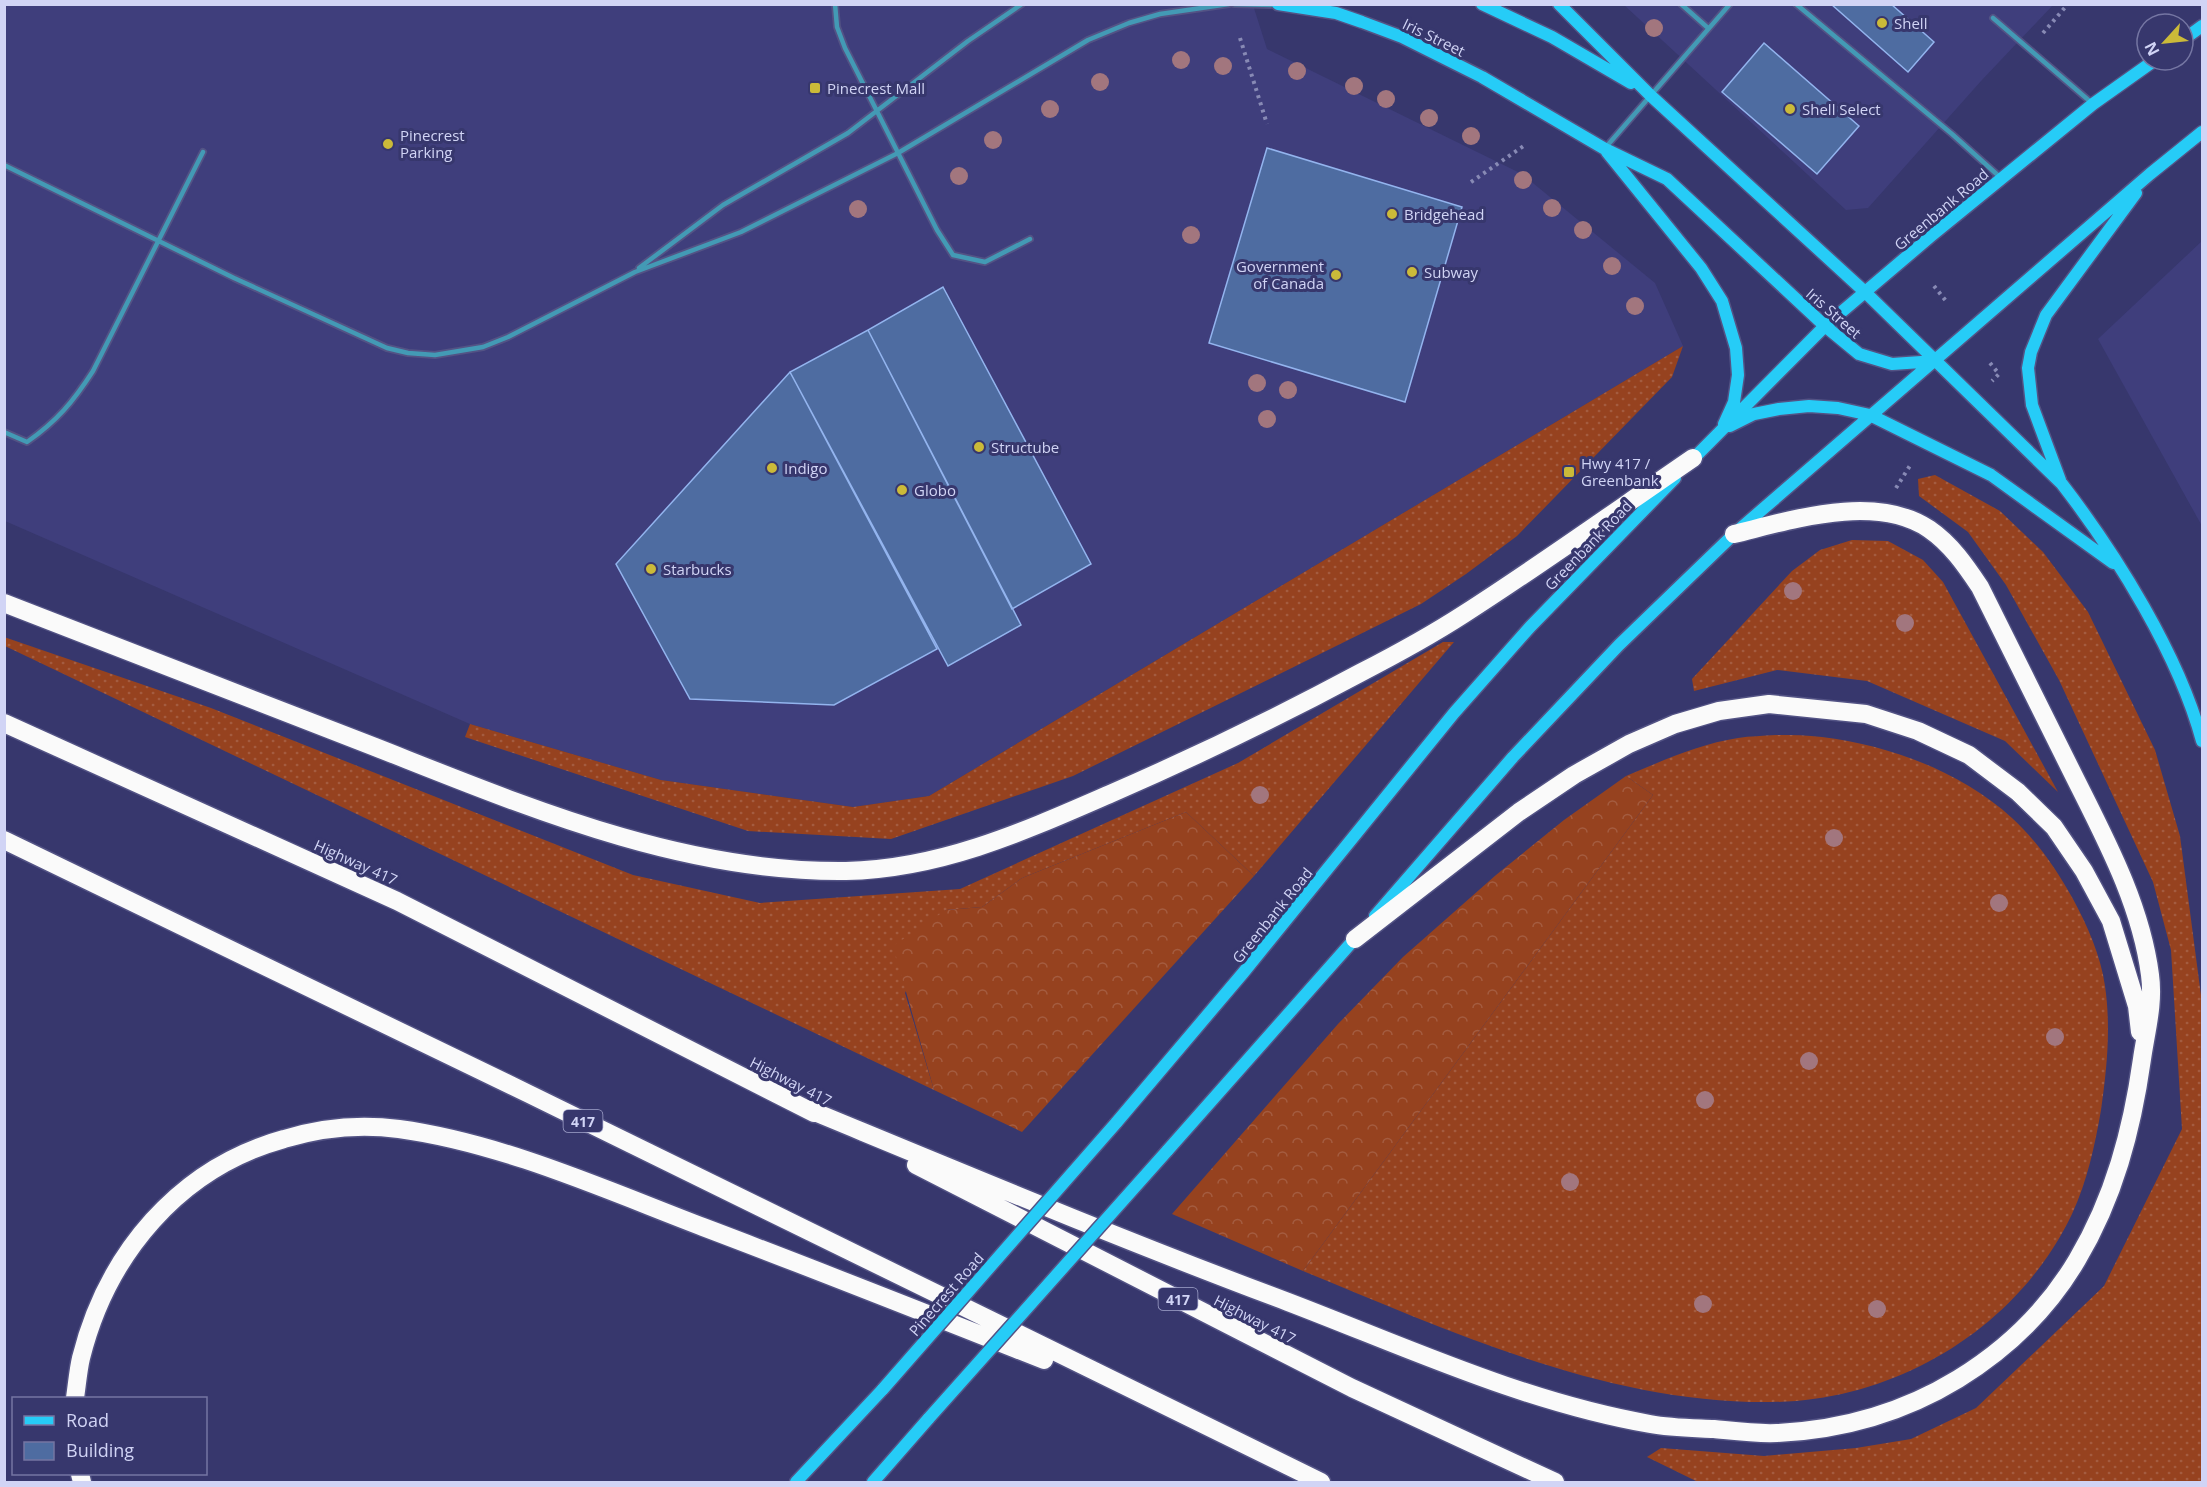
<svg xmlns="http://www.w3.org/2000/svg" width="2207" height="1487" viewBox="0 0 2207 1487" font-family="'Open Sans',sans-serif">
	<defs>
		<pattern id="grass-dots" width="8" height="8" patternUnits="userSpaceOnUse" patternTransform="scale(1.5)"><rect width="8" height="8" fill="#96421f"/><path d="M2 2h.1M6 6h.1" fill="none" stroke="#a45c40" stroke-width="1.8" stroke-linecap="round"/></pattern>
		<pattern id="forest-crowns" width="20" height="18" patternUnits="userSpaceOnUse" patternTransform="scale(1.5)"><rect width="20" height="18" fill="#96421f"/><path d="M2 6a3 3 0 1 1 6 0M12 15a3 3 0 1 1 6 0" fill="none" stroke="#a45c40"/></pattern>
	</defs>
	<rect width="100%" height="100%" fill="#37376d"/>
	<!-- built -->
	<path fill="#3f3e7c" d="M5 5H1253L1267 49 1522 174 1655 283 1683 346 929 796 853 807 661 780 470 724 5 521Z
		M1624 5H2053L1981 81 1868 208 1846 210Z
		M2202 241V526L2098 339Z"/>
	<!-- grass -->
	<path fill="url(#grass-dots)" d="M1683 346 1672 377 1517 536 1466 574 1421 604 1073 776 891 839 748 831 465 737 470 724 661 780 853 807 929 796Z
		M1935 475 2000 511 2043 552 2088 612 2155 750 2180 836 2202 1003V1482H1698L1647 1457 1661 1448 1764 1456 1856 1448 1911 1439 1976 1408 2104 1286 2182 1129 2171 950 2153 882 2059 680 2006 585 1968 532 1919 496 1918 479Z
		M1852 540 1888 541 1923 560 1943 582 2058 792 2005 741 1867 681 1777 670 1694 691 1692 679 1792 571 1820 550Z
		M4 637 211 708 633 875 760 903 960 889 1238 763 1443 642H1454L1254 876 1186 812 1022 878 982 907 946 910 905 993 934 1090 5 646Z
		M1776 735C1791 735 1807 735 1822 737 1889 745 1962 772 2012 818 2037 841 2057 870 2073 899 2087 925 2101 956 2105 986 2111 1028 2107 1068 2101 1110 2095 1145 2087 1182 2072 1214 2018 1328 1896 1401 1772 1402 1607 1404 1452 1332 1303 1271L1653 795 1626 776C1662 761 1699 744 1738 738 1750 736 1763 736 1776 735Z"/>
	<!-- forest -->
	<path fill="url(#forest-crowns)" d="M1626 776 1653 795 1303 1271 1172 1214 1338 1024 1403 957 1496 875 1564 820Z
		M1186 812 1254 876 1022 1132 934 1090 893 946 946 910 982 907 1022 878Z"/>
	<!-- building -->
	<path fill="#4e6ca1" stroke="#93b4ee" stroke-width="1.5" d="M1831 4H1891L1934 42 1908 72Z
		M1764 43 1859 126 1817 174 1722 92Z
		M1267 148 1462 207 1405 402 1209 343Z
		M943 287 1091 564 1012 609 868 330Z
		M868 330 1021 625 948 666 790 372Z
		M790 372 937 649 834 705 690 699 616 564Z"/>
	<g fill="none" stroke-linecap="round" stroke-linejoin="round">
		<defs>
			<path id="lane" d="M835 4 837 27 845 48 937 230 953 255 985 262 1030 239
				M1234 4 1276 5
				M1681 4 1708 28
				M1796 4 1952 134 2001 178
				M1993 18 2093 104
				M1606 147 1730 4
				M4 165 234 278 387 348 408 353 435 355 483 347 508 337 635 272 741 232 898 153 1088 40 1129 23 1160 14 1229 4
				M639 268 723 205 848 133 968 41 1022 4
				M4 432 27 442C57 421 73 402 93 371L203 152"/>
			<path id="secondary" d="M1278 4 1336 13 1362 22 1402 37 1482 77 1605 149 1667 179 1825 326 1859 354 1892 364 1936 361
				M1482 4 1552 37 1631 83
				M1559 4 1650 95 1865 292 2062 484C2116 554 2179 655 2202 741
				M2183 40 2202 26
				M1607 152 1701 268 1722 301 1736 348 1738 375 1734 402 1724 424
				M1730 426 1754 414 1779 409 1809 406 1838 408 1870 415 1991 475 2113 563
				M1689 463 1825 326 1931 236 2093 104 2155 60
				M2060 480 2032 405 2028 368 2031 352 2046 315 2136 193
				M1375 916 1513 757 1619 645 1734 534 2150 174 2202 132
				M1116 1123 1243 973 1454 713 1530 627 1675 478
				M1167 1151 1359 934
				M796 1482 883 1389
				M873 1482 929 1418"/>
			<path id="highway" d="M4 603C128 651 251 699 375 747 525 806 681 873 846 871 941 869 1025 831 1110 794 1195 757 1278 717 1360 673 1395 655 1430 636 1464 614 1542 564 1617 510 1693 458
				M4 723 397 901 814 1113
				M4 840 529 1094 1321 1482
				M1355 939 1519 812 1574 775 1629 744 1675 724 1719 711 1769 704 1866 714 1918 731 1969 755 2018 792 2054 827 2084 871 2111 921 2137 1006 2140 1032
				M805 1108C965 1174 1125 1241 1288 1302 1406 1347 1524 1402 1650 1424 1671 1428 1693 1428 1714 1429 1734 1431 1756 1434 1777 1433 1841 1430 1904 1412 1958 1379 2007 1349 2048 1309 2077 1260 2114 1198 2132 1130 2142 1059 2146 1031 2154 1004 2150 975 2141 905 2106 840 2075 778 2043 714 2012 651 1980 587 1966 566 1951 544 1929 529 1875 493 1792 520 1734 534
				M916 1165 1352 1388 1555 1482
				M75 1398C77 1385 78 1371 81 1358 107 1254 179 1168 284 1139 320 1128 361 1124 399 1129 502 1143 606 1190 703 1227 817 1270 930 1315 1044 1360
				M80 1474 82 1482"/>
		</defs>
		<!-- lane casing -->
		<use href="#lane" stroke="#535385" stroke-width="8"/>
		<!-- secondary casing -->
		<use href="#secondary" stroke="#535385" stroke-width="15"/>
		<!-- highway casing -->
		<use href="#highway" stroke="#535385" stroke-width="21"/>
		<!-- path -->
		<path stroke="#888ab5" stroke-width="4" stroke-dasharray="3 4.5" stroke-linecap="butt" d="M2043 33 2068 4
			M1240 38 1267 124
			M1471 182 1525 145
			M1934 286 1946 301
			M1990 363 1999 374 1992 381
			M1896 488 1911 464"/>
		<!-- lane -->
		<use href="#lane" stroke="#439ab5" stroke-width="4.5"/>
		<!-- secondary -->
		<use href="#secondary" stroke="#26ccf7" stroke-width="12"/>
		<!-- highway -->
		<use href="#highway" stroke="#fafafa" stroke-width="18"/>
		<defs>
			<path id="secondary-bridge" d="M883 1389 1116 1123
				M929 1418 1167 1151"/>
		</defs>
		<!-- secondary-bridge casing -->
		<use href="#secondary-bridge" stroke="#535385" stroke-width="15" stroke-linecap="butt"/>
		<!-- secondary-bridge -->
		<use href="#secondary-bridge" stroke="#26ccf7" stroke-width="12"/>
	</g>
	<!-- trees -->
	<g fill="#a2767e">
		<circle cx="1654" cy="28" r="9"/>
		<circle cx="1181" cy="60" r="9"/>
		<circle cx="1223" cy="66" r="9"/>
		<circle cx="1297" cy="71" r="9"/>
		<circle cx="1100" cy="82" r="9"/>
		<circle cx="1354" cy="86" r="9"/>
		<circle cx="1386" cy="99" r="9"/>
		<circle cx="1050" cy="109" r="9"/>
		<circle cx="1429" cy="118" r="9"/>
		<circle cx="1471" cy="136" r="9"/>
		<circle cx="993" cy="140" r="9"/>
		<circle cx="959" cy="176" r="9"/>
		<circle cx="1523" cy="180" r="9"/>
		<circle cx="1552" cy="208" r="9"/>
		<circle cx="858" cy="209" r="9"/>
		<circle cx="1583" cy="230" r="9"/>
		<circle cx="1191" cy="235" r="9"/>
		<circle cx="1612" cy="266" r="9"/>
		<circle cx="1635" cy="306" r="9"/>
		<circle cx="1257" cy="383" r="9"/>
		<circle cx="1288" cy="390" r="9"/>
		<circle cx="1267" cy="419" r="9"/>
		<circle cx="1793" cy="591" r="9"/>
		<circle cx="1905" cy="623" r="9"/>
		<circle cx="1260" cy="795" r="9"/>
		<circle cx="1834" cy="838" r="9"/>
		<circle cx="1999" cy="903" r="9"/>
		<circle cx="2055" cy="1037" r="9"/>
		<circle cx="1809" cy="1061" r="9"/>
		<circle cx="1705" cy="1100" r="9"/>
		<circle cx="1570" cy="1182" r="9"/>
		<circle cx="1703" cy="1304" r="9"/>
		<circle cx="1877" cy="1309" r="9"/>
	</g>
	<!-- markers -->
	<g fill="#cbba39" stroke="#37376d" stroke-width="2">
		<circle cx="1882" cy="23" r="6"/>
		<rect x="809" y="82" width="12" height="12" rx="3"/>
		<circle cx="1790" cy="109" r="6"/>
		<circle cx="388" cy="144" r="6"/>
		<circle cx="1392" cy="214" r="6"/>
		<circle cx="1412" cy="272" r="6"/>
		<circle cx="1336" cy="275" r="6"/>
		<circle cx="979" cy="447" r="6"/>
		<circle cx="772" cy="468" r="6"/>
		<rect x="1563" y="466" width="12" height="12" rx="3"/>
		<circle cx="902" cy="490" r="6"/>
		<circle cx="651" cy="569" r="6"/>
	</g>
	<g text-anchor="middle" dominant-baseline="central" stroke-width="6" stroke-linejoin="round" paint-order="stroke">
		<!-- shield labels -->
		<g fill="#37376d" stroke="#a3a5cc" stroke-width="1.5">
			<rect x="563.5" y="1110" width="39" height="22" rx="4.5"/>
			<rect x="1158.5" y="1288" width="39" height="22" rx="4.5"/>
		</g>
		<g font-size="14" font-weight="bold" fill="#d1d4f5">
			<text x="583" y="1121">417</text>
			<text x="1178" y="1299">417</text>
		</g>
		<!-- poi labels -->
		<g font-size="15" fill="#d1d4f5" stroke="#37376d" text-anchor="start">
			<text x="1894" y="23">Shell</text>
			<text x="827" y="88">Pinecrest Mall</text>
			<text x="1802" y="109">Shell Select</text>
			<text x="400" y="135">Pinecrest<tspan x="400" dy="17">Parking</tspan></text>
			<text x="1404" y="214">Bridgehead</text>
			<text x="1324" y="266" text-anchor="end">Government<tspan x="1324" dy="17">of Canada</tspan></text>
			<text x="1424" y="272">Subway</text>
			<text x="991" y="447">Structube</text>
			<text x="1581" y="463">Hwy 417 /<tspan x="1581" dy="17">Greenbank</tspan></text>
			<text x="784" y="468">Indigo</text>
			<text x="914" y="490">Globo</text>
			<text x="663" y="569">Starbucks</text>
		</g>
		<!-- street labels -->
		<g font-size="15" fill="#d1d4f5" stroke="#37376d">
			<text transform="translate(1434 37) rotate(26)">Iris Street</text>
			<text transform="translate(1941 209) rotate(-40)">Greenbank Road</text>
			<text transform="translate(1834 313) rotate(41)">Iris Street</text>
			<text transform="translate(1588 545) rotate(-46)">Greenbank Road</text>
			<text transform="translate(356 862) rotate(24)">Highway 417</text>
			<text transform="translate(1272 915) rotate(-51)">Greenbank Road</text>
			<text transform="translate(791 1081) rotate(27)">Highway 417</text>
			<text transform="translate(946 1294) rotate(-49)">Pinecrest Road</text>
			<text transform="translate(1255 1319) rotate(27)">Highway 417</text>
		</g>
	</g>
	<!-- border -->
	<rect width="2207" height="1487" fill="none" stroke="#d1d4f5" stroke-width="12"/>
	<!-- legend -->
	<rect x="12" y="1397" width="195" height="78" fill="#37376d" stroke="#7576a3" stroke-width="1.5"/>
	<rect x="24" y="1416" width="30" height="9" fill="#26ccf7" stroke="#7576a3" stroke-width="1.5"/>
	<text x="66" y="1427" font-size="18" fill="#d1d4f5">Road</text>
	<rect x="24" y="1442" width="30" height="18" fill="#4e6ca1" stroke="#7576a3" stroke-width="1.5"/>
	<text x="66" y="1457" font-size="18" fill="#d1d4f5">Building</text>
	<!-- north arrow -->
	<g transform="translate(2165 42) rotate(243)"><circle r="28" fill="#37376d" stroke="#7576a3" stroke-width="1.5"/>
	<path d="M0-4.5L10 22L0 15L-10 22Z" fill="#cbba39"/>
	<text y="-9" font-size="16" font-weight="bold" text-anchor="middle" fill="#d1d4f5">N</text>
	</g>
</svg>
